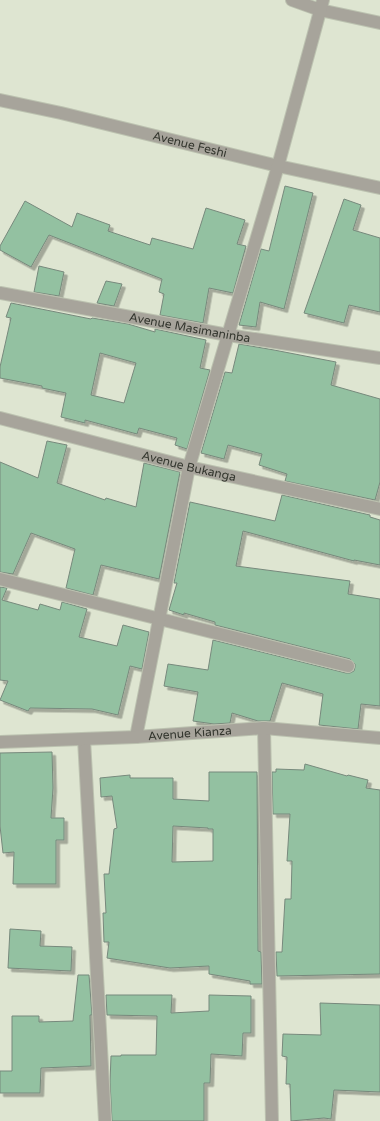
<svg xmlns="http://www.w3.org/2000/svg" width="380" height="1121" viewBox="0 0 380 1121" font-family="'Varela Round',sans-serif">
	<defs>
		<filter id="shadow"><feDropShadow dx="3.5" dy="3.5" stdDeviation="0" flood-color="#0004"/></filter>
	</defs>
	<rect width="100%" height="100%" fill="#dee5d1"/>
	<!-- building -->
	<path fill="#93c1a1" stroke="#77897c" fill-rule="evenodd" filter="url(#shadow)" d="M285 186 313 193 284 309 260 302 256 327 239 325 261 249 269 251Z
		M344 199 361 205 353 230 380 238V312L349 305 344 323 304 313Z
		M25 201 72 227 77 213 110 225 108 231 150 245 152 238 193 249 206 208 245 220 237 244 246 246 233 293 209 288 203 323 160 315 164 294 159 292 162 279 49 235 31 267 0 250V246Z
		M39 266 64 272 59 296 34 292Z
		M106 281 122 284 114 306 97 303Z
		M11 303 91 319 92 318 128 324 155 332V329L206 340 200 368 210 370 187 449 175 445 177 438 139 428 137 434 85 420V423L61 417 66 393 42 388V386L0 378V367L11 318 6 317ZM100 353 136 363 124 403 91 395Z
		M239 344 274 350 336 362 331 385 380 399V482L375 500 285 481 287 474 259 465 262 454 228 445 224 459 201 453 225 372 232 373Z
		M47 441 67 445 57 483 105 500 106 498 136 507 144 463 180 472 159 579 101 565 93 595 66 588 75 549 31 533 13 574 0 572V462L38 478Z
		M282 495 370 515V517L380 520V565L354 560V561L243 531 236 566 350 581 348 594 380 599V706L361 704 358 729 319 725 323 694 282 683 270 721H258L232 713 230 723 214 724 193 721 198 692 164 686 168 664 208 670 213 640 346 673H350L354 671 355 667V664L350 659 215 625V622L184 613V615L169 610 177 583H174L190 502 275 521Z
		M0 587 7 588 2 600 38 610 40 604 60 610 62 602 87 609 79 637 117 646 123 625 149 632 142 669 130 666 118 715 92 709 30 708 28 711 0 700 8 681 0 680Z
		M52 752 53 788 51 818H64V840H56V884H13L14 852 3 853 0 826V753Z
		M305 764 347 776 348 775 368 780 366 788 380 790V974L277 976 276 952H282L285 899H291L292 861H287L290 814H273L272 772H276V769L304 770Z
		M209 772H257L258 951 261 952 262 984H250V981L209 974V966L170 968 107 958 109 942H104L103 913H106L104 874H109L114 829 117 828 112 796 101 797 100 778 130 775V778H173V799L209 801ZM173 826 208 828V829H213V861L172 862Z
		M10 929 41 931 40 946 72 947 71 971 8 968Z
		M78 975H89L92 1015H90L91 1066 41 1068 40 1093H0V1071H12V1016H39V1022L73 1021Z
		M106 995H172L171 1013 209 1011V995L251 996V1033H243L242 1056 211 1054 210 1083H204V1121H112L110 1082 111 1056H121V1055H156L157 1016 107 1015Z
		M320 1003 380 1005V1092L334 1090 331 1119 324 1118 291 1121 290 1084H286L287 1057 282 1056 283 1034 321 1035Z"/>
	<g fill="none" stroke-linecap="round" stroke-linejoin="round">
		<defs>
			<g id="minor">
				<path d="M292 0 320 10 380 23"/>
				<path id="s1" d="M0 100 61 113 278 166 380 188"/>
				<path id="s2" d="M0 293 228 335 380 358"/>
				<path id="s3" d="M0 418 189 467 380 509"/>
				<path d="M0 579 348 666"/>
				<path d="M264 728 272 1121"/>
				<path d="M136 737 189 467 278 166 323 0"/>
				<path d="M84 739 105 1121"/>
				<path id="s4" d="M0 742 136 737 264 728 380 738"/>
			</g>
		</defs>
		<!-- minor casing -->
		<use href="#minor" stroke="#bcc2b0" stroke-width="14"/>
		<!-- minor -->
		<use href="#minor" stroke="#a7a49b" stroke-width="12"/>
	</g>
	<g text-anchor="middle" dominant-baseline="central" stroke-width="4" stroke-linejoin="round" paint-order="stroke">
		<!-- street labels -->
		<g font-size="12" fill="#33362e" stroke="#ebf3de">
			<text stroke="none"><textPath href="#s1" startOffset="195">Avenue Feshi</textPath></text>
			<text stroke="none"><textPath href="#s2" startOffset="193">Avenue Masimaninba</textPath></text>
			<text stroke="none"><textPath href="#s3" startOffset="195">Avenue Bukanga</textPath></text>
			<text stroke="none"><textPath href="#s4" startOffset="190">Avenue Kianza</textPath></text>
		</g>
	</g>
</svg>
